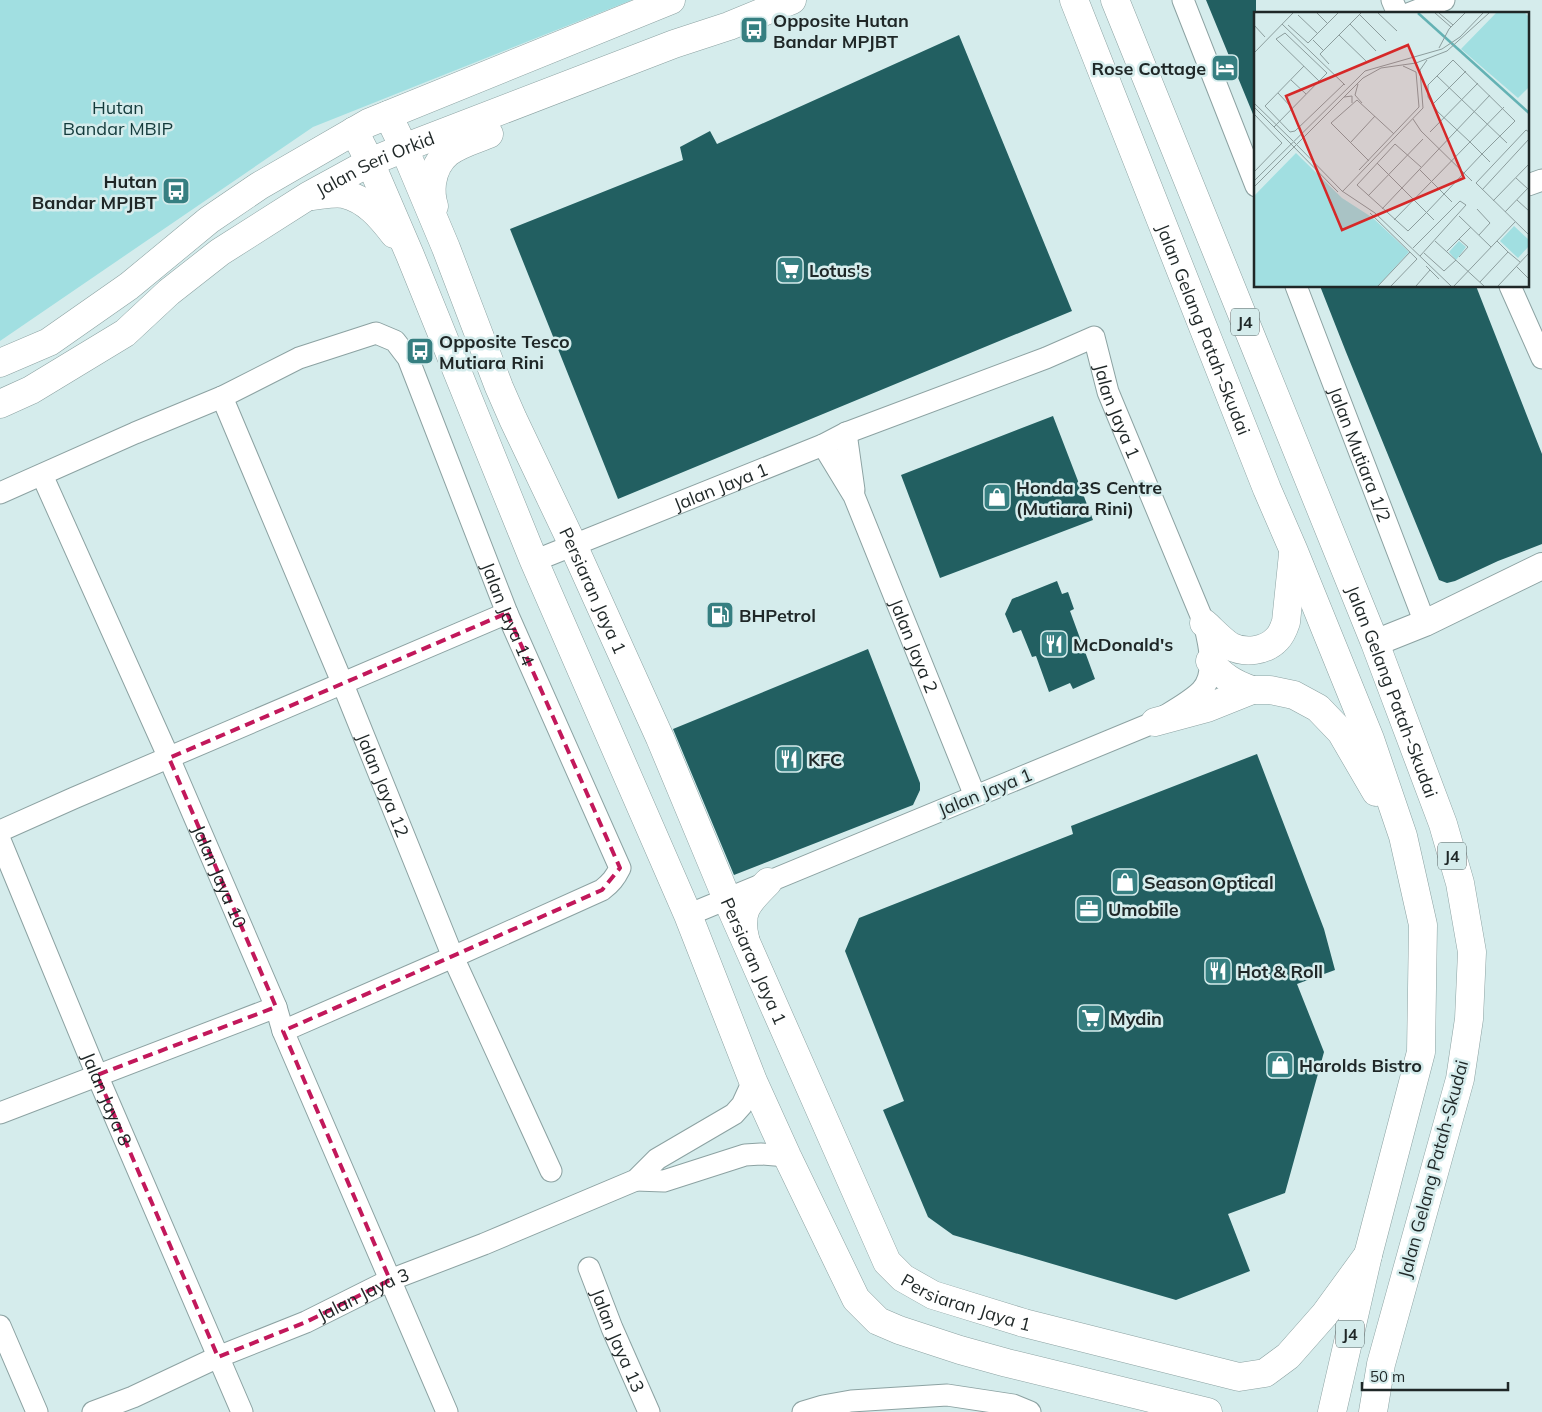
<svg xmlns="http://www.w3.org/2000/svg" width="1542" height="1412" viewBox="0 0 1542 1412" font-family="Mulish,sans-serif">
	<rect width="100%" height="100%" fill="#d5ecec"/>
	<!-- green -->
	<path fill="#a1dfe1" d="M0 0H632L313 127 0 341Z"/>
	<!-- building -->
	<path fill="#225f61" d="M1206 0H1256V119H1255Z
		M959 35 1072 311 618 499 510 229 683 160 680 147 710 131 717 144Z
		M1320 286H1476L1542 454V544L1498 561 1455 581 1447 583 1439 580 1346 352Z
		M1053 416 1093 520 940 578 901 475Z
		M1057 581 1062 594 1068 592 1074 609 1070 611 1095 679 1073 689 1070 683 1049 692 1036 656 1032 657 1021 630 1013 633 1005 614 1012 599Z
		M868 649 920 783V790L913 805 734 875 673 729Z
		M1257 754 1324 929 1335 970 1297 984 1324 1052 1285 1193 1228 1214 1250 1271 1176 1300 953 1235 928 1217 883 1110 904 1101 845 951 859 918 1073 834 1071 826Z"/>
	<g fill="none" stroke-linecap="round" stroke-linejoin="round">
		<defs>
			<g id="minor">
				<path d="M1183 0 1256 186"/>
				<path d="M1392 0 1398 14"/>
				<path d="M1408 14 1444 0"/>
				<path d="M1528 185 1542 180"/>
				<path id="s1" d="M1296 286 1425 623"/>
				<path d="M1510 286 1542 358"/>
				<path id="s2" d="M222 397 342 682 453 957 551 1171"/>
				<path d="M846 433 854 490"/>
				<path id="s3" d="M823 445 854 496 975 796"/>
				<path id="s4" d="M42 475 169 758 276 1007 283 1031 447 1412"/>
				<path id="s5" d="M0 493 135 433 222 397 299 358 376 333 395 341 408 358 507 613 620 868C615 878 611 883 602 890L453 957 283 1031"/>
				<path id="s6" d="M534 561 823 445 846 433 1046 358 1094 337 1108 392 1204 623C1209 643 1217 674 1201 691 1189 703 1169 713 1155 722L688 915"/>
				<path d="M0 831 74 798 507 613"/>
				<path id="s7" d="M0 840 97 1075 242 1412"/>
				<path d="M0 1113 276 1007"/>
				<path d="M636 1180 664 1181 745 1155 761 1154 787 1156"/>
				<path id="s8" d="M589 1268 612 1328 649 1412"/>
				<path d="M0 1326 37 1412"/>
				<path id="s9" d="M93 1412 133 1397 218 1357 306 1322 390 1280 484 1244 636 1180 657 1159 734 1114 742 1105 753 1081"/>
				<path d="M803 1412 823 1406 851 1401 947 1395 1013 1405 1030 1412"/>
			</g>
			<path id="tertiary" d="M1375 643 1425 623 1542 566"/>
			<g id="secondary">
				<path id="s10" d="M388 115 404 148 446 248 499 387 513 419 573 545 660 738 727 899 887 1262 903 1278 933 1295 1024 1323 1239 1377 1265 1373 1288 1356 1325 1314 1368 1255"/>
				<path d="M354 131 370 162 410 255 534 561 688 915 753 1081 787 1156 856 1299 878 1321 899 1330 960 1350 1007 1363 1208 1412"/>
				<path d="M312 196C322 195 335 192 344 194 366 199 381 217 394 234"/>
				<path d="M434 206C431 197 431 192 432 183 437 149 461 145 489 134"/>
				<path d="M0 363 49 342 129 286 209 220 259 186 368 123 671 0"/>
				<path id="s11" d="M0 404 31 390 125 333 169 292 220 252 308 196 370 162 414 144 674 44 729 26 792 0"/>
				<path d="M745 938C738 909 750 901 768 882"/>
			</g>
			<g id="primary">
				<path id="s12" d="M1074 0 1267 489 1293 549 1370 739 1403 836 1423 925 1421 1052 1368 1255 1332 1412"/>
				<path id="s13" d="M1115 0 1375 643 1443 824 1460 883 1472 952 1469 1019 1460 1079 1381 1364 1373 1412"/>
				<path d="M1204 623C1212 630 1221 640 1230 646 1245 654 1266 651 1277 639 1282 634 1284 628 1286 622L1293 554"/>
				<path d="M1210 661C1221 676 1234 684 1252 690"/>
				<path d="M1155 722 1207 708 1252 690H1270L1294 695 1318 708 1341 732 1376 792"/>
			</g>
		</defs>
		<!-- minor casing -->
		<use href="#minor" stroke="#8ca2a2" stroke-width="23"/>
		<!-- tertiary casing -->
		<use href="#tertiary" stroke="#8ca2a2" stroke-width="28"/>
		<!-- secondary casing -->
		<use href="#secondary" stroke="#8ca2a2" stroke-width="29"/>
		<!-- primary casing -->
		<use href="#primary" stroke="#8ca2a2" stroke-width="29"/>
		<!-- minor -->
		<use href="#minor" stroke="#fff" stroke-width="21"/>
		<!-- tertiary -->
		<use href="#tertiary" stroke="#fff" stroke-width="26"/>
		<!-- secondary -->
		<use href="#secondary" stroke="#fff" stroke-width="28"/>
		<!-- primary -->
		<use href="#primary" stroke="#fff" stroke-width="28"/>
	</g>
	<!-- marked area -->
	<path fill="none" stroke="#c2185b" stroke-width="4" stroke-dasharray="10 6" stroke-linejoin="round" d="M507 613 620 868 602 890 283 1031 390 1280 306 1322 218 1357 97 1075 276 1007 169 758Z"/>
	<!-- icons -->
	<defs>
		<symbol id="bus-square" viewBox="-11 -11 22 22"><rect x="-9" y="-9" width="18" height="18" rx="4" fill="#367f81" stroke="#d5ecec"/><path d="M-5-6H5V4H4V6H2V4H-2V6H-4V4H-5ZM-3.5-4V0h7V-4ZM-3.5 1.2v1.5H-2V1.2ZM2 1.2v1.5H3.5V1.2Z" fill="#fff"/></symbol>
		<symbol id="hotel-square" viewBox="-11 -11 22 22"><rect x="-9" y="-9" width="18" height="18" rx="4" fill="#367f81" stroke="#d5ecec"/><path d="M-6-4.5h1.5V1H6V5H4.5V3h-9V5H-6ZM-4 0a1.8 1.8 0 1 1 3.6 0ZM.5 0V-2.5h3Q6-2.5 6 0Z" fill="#fff"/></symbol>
		<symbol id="supermarket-square" viewBox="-11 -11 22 22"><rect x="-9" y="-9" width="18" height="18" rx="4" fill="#367f81" stroke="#d5ecec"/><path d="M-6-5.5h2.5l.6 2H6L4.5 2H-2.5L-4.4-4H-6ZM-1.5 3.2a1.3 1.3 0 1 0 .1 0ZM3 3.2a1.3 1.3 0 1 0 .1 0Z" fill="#fff"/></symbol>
		<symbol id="shop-square" viewBox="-11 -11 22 22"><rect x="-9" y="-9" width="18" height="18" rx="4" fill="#367f81" stroke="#d5ecec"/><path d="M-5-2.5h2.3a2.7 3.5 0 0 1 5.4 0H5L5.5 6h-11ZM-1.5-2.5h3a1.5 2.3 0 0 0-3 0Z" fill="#fff"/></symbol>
		<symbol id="fuel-square" viewBox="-11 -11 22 22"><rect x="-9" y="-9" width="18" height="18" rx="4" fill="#367f81" stroke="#d5ecec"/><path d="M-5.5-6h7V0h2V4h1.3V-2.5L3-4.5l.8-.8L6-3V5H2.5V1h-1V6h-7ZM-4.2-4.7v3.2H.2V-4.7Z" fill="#fff"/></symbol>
		<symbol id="restaurant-square" viewBox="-11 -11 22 22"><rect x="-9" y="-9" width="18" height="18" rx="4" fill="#367f81" stroke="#d5ecec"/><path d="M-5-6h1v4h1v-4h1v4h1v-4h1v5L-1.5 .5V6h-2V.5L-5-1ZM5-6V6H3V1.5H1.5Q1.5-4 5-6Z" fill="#fff"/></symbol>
		<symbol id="office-square" viewBox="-11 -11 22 22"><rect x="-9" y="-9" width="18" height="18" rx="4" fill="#367f81" stroke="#d5ecec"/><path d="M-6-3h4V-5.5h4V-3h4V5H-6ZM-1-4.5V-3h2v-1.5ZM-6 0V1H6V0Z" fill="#fff"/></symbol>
	</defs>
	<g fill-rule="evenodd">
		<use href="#bus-square" x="738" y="14" width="32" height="32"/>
		<use href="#hotel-square" x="1209" y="52" width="32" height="32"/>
		<use href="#bus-square" x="160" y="175" width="32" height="32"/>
		<use href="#supermarket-square" x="774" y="254" width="32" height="32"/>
		<use href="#bus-square" x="404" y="335" width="32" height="32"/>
		<use href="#shop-square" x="981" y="481" width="32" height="32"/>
		<use href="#fuel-square" x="704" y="599" width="32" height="32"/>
		<use href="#restaurant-square" x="1038" y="628" width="32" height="32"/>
		<use href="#restaurant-square" x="773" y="743" width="32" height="32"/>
		<use href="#shop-square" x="1109" y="866" width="32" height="32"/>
		<use href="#office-square" x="1073" y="893" width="32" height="32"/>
		<use href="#restaurant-square" x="1202" y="955" width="32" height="32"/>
		<use href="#supermarket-square" x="1075" y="1002" width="32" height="32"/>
		<use href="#shop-square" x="1264" y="1049" width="32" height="32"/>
	</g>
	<g text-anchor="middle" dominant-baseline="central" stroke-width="5" stroke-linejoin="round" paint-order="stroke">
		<!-- shield labels -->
		<g fill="#d5ecec" stroke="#566262" stroke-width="1">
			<rect x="1231" y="308.5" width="28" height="27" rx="4"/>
			<rect x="1438" y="842.5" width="28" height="27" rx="4"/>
			<rect x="1336" y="1320.5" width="28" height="27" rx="4"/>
		</g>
		<g font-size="16" font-weight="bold" fill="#1f2727">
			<text x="1245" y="322">J4</text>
			<text x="1452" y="856">J4</text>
			<text x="1350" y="1334">J4</text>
		</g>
		<!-- poi labels -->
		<g font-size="18" font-weight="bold" fill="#1f2727" stroke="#d5ecec" text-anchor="start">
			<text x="773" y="20">Opposite Hutan<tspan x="773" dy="21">Bandar MPJBT</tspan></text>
			<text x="1206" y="68" text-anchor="end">Rose Cottage</text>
			<text x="157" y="181" text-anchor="end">Hutan<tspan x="157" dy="21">Bandar MPJBT</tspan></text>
			<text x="809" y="270">Lotus's</text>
			<text x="439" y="341">Opposite Tesco<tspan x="439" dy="21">Mutiara Rini</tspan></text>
			<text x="1016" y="487">Honda 3S Centre<tspan x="1016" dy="21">(Mutiara Rini)</tspan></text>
			<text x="739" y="615">BHPetrol</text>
			<text x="1073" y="644">McDonald's</text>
			<text x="808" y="759">KFC</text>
			<text x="1144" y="882">Season Optical</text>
			<text x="1108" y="909">Umobile</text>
			<text x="1237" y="971">Hot &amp; Roll</text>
			<text x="1110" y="1018">Mydin</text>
			<text x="1299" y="1065">Harolds Bistro</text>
		</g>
		<!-- park labels -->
		<g font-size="18" fill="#133a3b" stroke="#d5ecec">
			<text x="118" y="107">Hutan<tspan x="118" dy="21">Bandar MBIP</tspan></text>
		</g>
		<!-- street labels -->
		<g font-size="18" fill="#1f2727" stroke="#d5ecec">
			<text stroke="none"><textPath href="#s11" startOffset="448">Jalan Seri Orkid</textPath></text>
			<text stroke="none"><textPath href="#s12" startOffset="354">Jalan Gelang Patah-Skudai</textPath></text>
			<text stroke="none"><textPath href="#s6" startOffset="681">Jalan Jaya 1</textPath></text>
			<text stroke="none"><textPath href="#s1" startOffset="180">Jalan Mutiara 1/2</textPath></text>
			<text stroke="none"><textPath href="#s6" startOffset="201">Jalan Jaya 1</textPath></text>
			<text stroke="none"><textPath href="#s10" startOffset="518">Persiaran Jaya 1</textPath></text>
			<text stroke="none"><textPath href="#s5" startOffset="726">Jalan Jaya 14</textPath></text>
			<text stroke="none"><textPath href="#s3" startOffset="221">Jalan Jaya 2</textPath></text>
			<text stroke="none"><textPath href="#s13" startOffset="745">Jalan Gelang Patah-Skudai</textPath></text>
			<text stroke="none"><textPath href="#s2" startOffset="420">Jalan Jaya 12</textPath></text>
			<text transform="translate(985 792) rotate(-22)">Jalan Jaya 1</text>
			<text stroke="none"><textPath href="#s4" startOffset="439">Jalan Jaya 10</textPath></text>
			<text stroke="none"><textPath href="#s10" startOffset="922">Persiaran Jaya 1</textPath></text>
			<text stroke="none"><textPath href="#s7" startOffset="280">Jalan Jaya 8</textPath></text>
			<text transform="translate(1433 1169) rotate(-75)">Jalan Gelang Patah-Skudai</text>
			<text stroke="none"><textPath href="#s9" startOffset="295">Jalan Jaya 3</textPath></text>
			<text stroke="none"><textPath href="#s10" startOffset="1342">Persiaran Jaya 1</textPath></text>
			<text stroke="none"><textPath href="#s8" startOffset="78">Jalan Jaya 13</textPath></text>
		</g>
	</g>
	<!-- overview -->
	<g transform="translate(1254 12)">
		<rect width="275" height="275" fill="#d5ecec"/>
		<path d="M242 1H271L275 5V75L264 86 207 37ZM42 141 88 186 119 206 155 240 124 274H0V184ZM260 214 275 228V234L264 246 246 229ZM205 229 212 235 202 248 195 240Z" fill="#a1dfe1"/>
		<path fill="none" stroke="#64b2b4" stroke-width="2.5" d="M164 1 275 101"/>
		<path fill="none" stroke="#8c9d9d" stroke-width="1" d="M63 1 74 12M124 1 143 19M181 1 197 15M185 1 199 13M105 2 132 29M44 3 64 22M28 12 91 73M96 12 122 39M0 13 11 25M34 13 54 31 84 1M85 23 113 50M59 28 70 39M185 36 195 17 211 1M0 41 39 1M75 52 66 42 107 1M50 54 11 94 36 120 41 119 90 72M183 64 253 131M37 68 52 82M65 69 22 27 31 21 73 61M104 72 101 83 108 91M24 81 38 96M90 85 98 84V91M0 91 39 129M178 93 212 59M0 95 37 132M0 102 28 131 0 160M159 107 167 119 218 169M20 115 73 61M176 120 224 71M275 120 272 118 222 171 275 223M40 130 88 179 121 201 197 274M97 130 121 104M37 132 84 180M115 149 77 111 103 88 140 122M123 151 180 208M167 155 141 132 103 173 154 219 173 200 210 161 228 142 261 109 199 48 174 73V85L184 100 216 130 236 150M165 157 198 190M105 158 165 95 162 60 149 54M262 166 274 177M0 169 111 59 188 37 206 25 229 1M0 175 109 66 127 56 162 51 193 39 235 1M228 178 275 127M88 180 169 96 166 58 173 48M114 184 169 127M263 188 275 199M239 189 275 152M128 197 236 83M223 197 236 211 225 223M251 200 275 175M116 201 163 247M205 204 237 235M140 208 250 95M181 229 230 274M159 236 206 189 212 193 166 244M193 239 217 215M254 240 266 250M170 241 190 259 202 248M205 245 214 235 205 227M172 254 185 267M262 254 275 267M226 270 254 240 243 229M124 274 156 240M137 274 163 247M162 274 176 258M200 274 261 210M244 274 275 241"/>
		<path fill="#d62828" fill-opacity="0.15" stroke="#d62828" stroke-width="2.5" d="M154 33 210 166 88 218 32 84Z"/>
		<rect width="275" height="275" fill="none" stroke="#1f2727" stroke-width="2.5"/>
	</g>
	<!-- scale -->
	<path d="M1362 1382v8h146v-8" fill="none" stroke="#1f2727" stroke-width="2.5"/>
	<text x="1370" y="1382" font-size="15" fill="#1f2727" stroke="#d5ecec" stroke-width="4" paint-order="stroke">50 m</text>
</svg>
